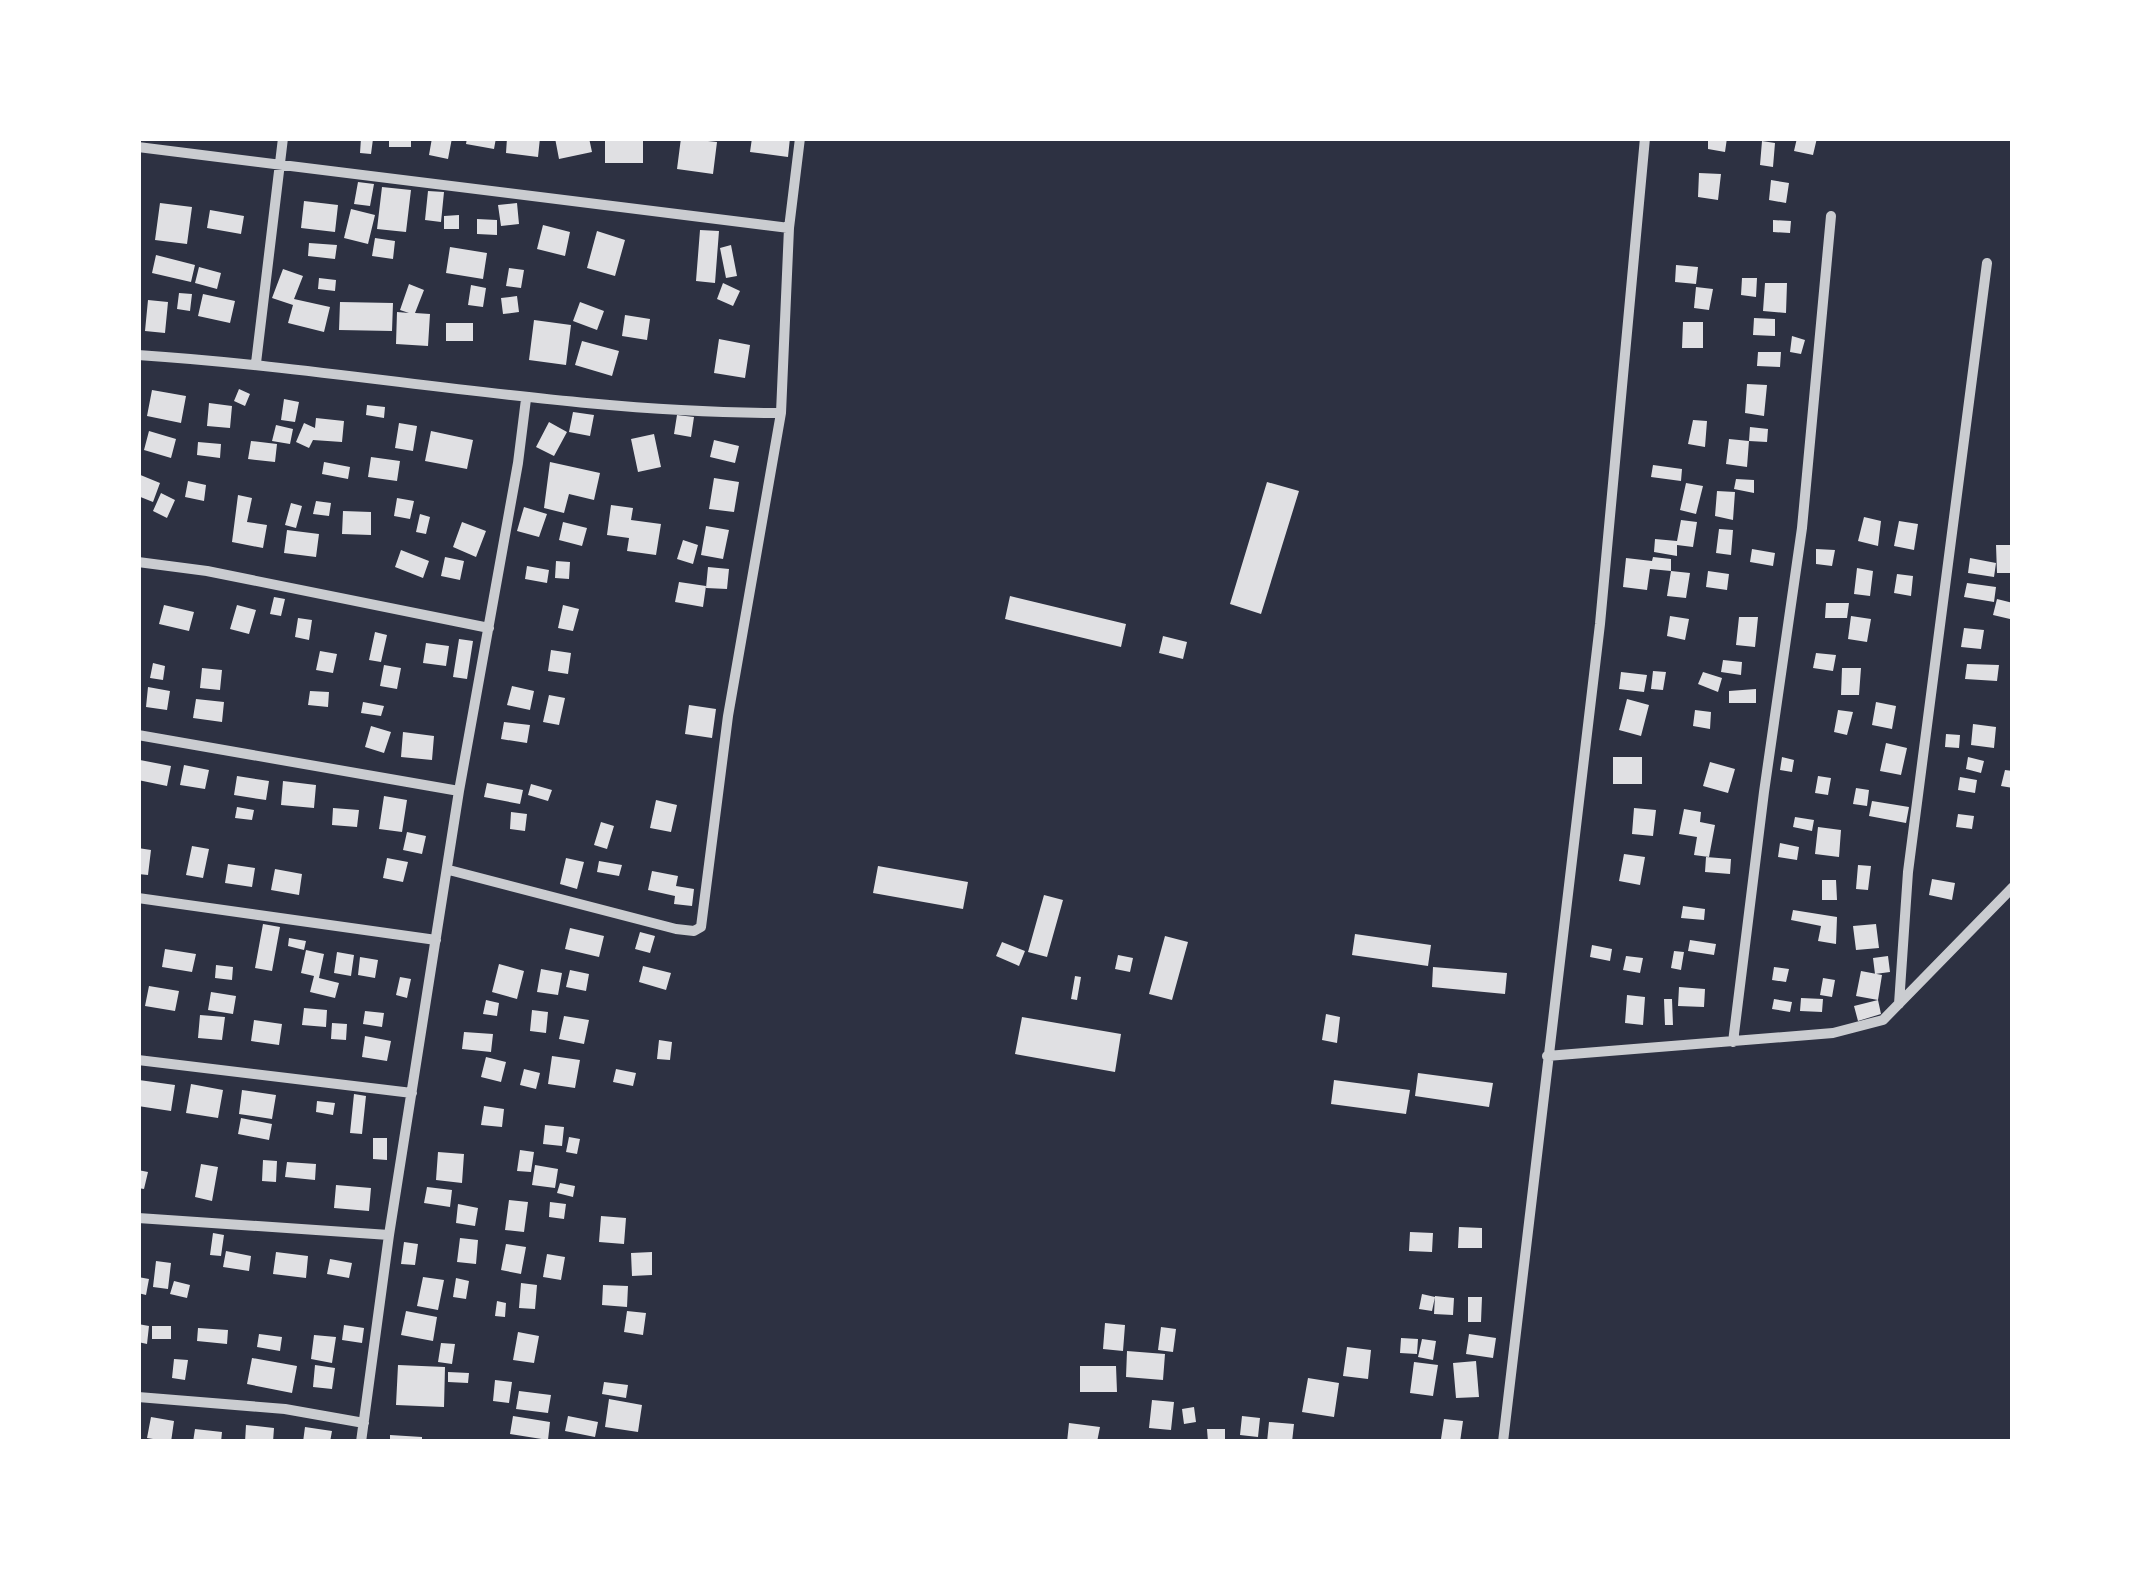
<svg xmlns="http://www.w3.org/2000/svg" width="2151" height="1580" viewBox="0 0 2151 1580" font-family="Spectral,serif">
	<rect width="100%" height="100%" fill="#2d3142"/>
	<!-- building -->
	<path fill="#e0e0e3" d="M361 138 373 139 371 154 360 153Z
		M389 138H411V147H389Z
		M432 138H452L448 159 429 155Z
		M467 138H496L494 149 466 144Z
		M507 138H540L538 157 506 153Z
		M555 138H589L592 152 559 159Z
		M605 138H643V163H605Z
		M681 138 717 142 713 174 677 169Z
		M752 138H790L788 157 750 152Z
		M1708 138H1727L1725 152 1708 149Z
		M1797 138H1817L1813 155 1794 151Z
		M1762 141 1775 143 1773 167 1760 165Z
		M1699 173 1721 174 1718 200 1698 197Z
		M1771 180 1789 183 1786 203 1769 200Z
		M358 182 374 184 370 206 354 204Z
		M382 187 411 190 406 232 377 229Z
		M428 191 444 192 441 222 425 220Z
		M304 201 338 205 335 232 301 228Z
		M160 203 192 207 187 244 155 240Z
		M517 203 519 224 501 226 498 205Z
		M351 209 375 215 368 244 344 238Z
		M210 210 244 216 241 234 207 228Z
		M459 215V229H444V216Z
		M477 219 497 220V235L477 234Z
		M1773 220 1791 221 1790 233 1773 232Z
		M543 225 570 232 565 256 537 249Z
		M700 230 719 231 715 283 696 281Z
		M597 231 625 240 615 276 587 268Z
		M375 238 395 241 393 259 372 256Z
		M309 243 337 245 335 259 308 256Z
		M731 245 737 276 726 278 720 248Z
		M450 247 487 253 483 279 446 273Z
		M156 255 195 265 191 282 152 273Z
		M1676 265 1698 267 1696 284 1675 282Z
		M199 267 221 273 217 289 195 283Z
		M509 268 524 270 521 288 506 286Z
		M283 269 303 276 294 299 330 307 324 332 288 323 293 305 272 298Z
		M319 278 336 280 335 291 318 289Z
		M1742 278H1757L1756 297 1741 295Z
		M723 283 740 291 733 306 717 299Z
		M1765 283H1787L1786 313 1763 311Z
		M409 284 424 290 415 313 430 314 428 346 396 344 397 312 409 313 400 310Z
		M471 285 486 288 483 307 468 305Z
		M1696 287 1713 289 1709 310 1694 308Z
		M179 293 192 294 190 311 177 309Z
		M203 294 235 301 230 323 198 316Z
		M517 296 519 312 503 314 501 298Z
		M148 300 168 302 165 333 145 331Z
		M340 302 393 303 392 331 339 330Z
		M580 302 604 311 597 330 573 321Z
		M625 315 650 319 647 340 622 336Z
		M1754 318 1775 319V336L1753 335Z
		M534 320 571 325 566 365 529 360Z
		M1683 322H1703V348H1682Z
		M446 323H473V341H446Z
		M1792 336 1805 340 1801 354 1790 352Z
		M719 339 750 345 745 378 714 373Z
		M582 341 619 351 612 376 575 365Z
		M1758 352H1781L1780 367 1757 366Z
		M1747 384 1767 385 1764 416 1745 413Z
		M239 389 250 394 245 406 234 401Z
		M152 390 186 396 181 423 147 416Z
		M284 399 299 402 295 422 281 420Z
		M209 403 232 406 230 428 207 426Z
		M367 405 385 407 384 418 366 415Z
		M573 412 594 415 590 436 569 432Z
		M677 415 694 417 691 437 674 434Z
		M316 418 344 421 342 442 313 440 309 448 296 442 304 423 315 428Z
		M1693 420 1707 421 1705 447 1688 444Z
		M549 422 567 432 554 456 536 447Z
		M399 423 417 426 413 451 395 448Z
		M276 425 293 429 290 444 272 441Z
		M1750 427 1768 429 1767 442 1749 441Z
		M149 431 176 439 171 458 144 450Z
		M431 431 473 440 467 469 425 461Z
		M654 434 661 467 638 472 631 439Z
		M1729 439 1749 441 1747 467 1726 464Z
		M714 440 739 446 735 463 710 457Z
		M251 441 277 444 275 462 248 459Z
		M198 442 221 444 220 458 197 455Z
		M371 457 400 461 397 481 368 477Z
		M324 462 350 467 348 479 322 474Z
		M550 462 600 473 594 500 569 494 564 513 544 508Z
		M1653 465 1682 469 1681 481 1651 477Z
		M138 474 160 483 153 502 138 496Z
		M714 478 739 482 734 512 709 509Z
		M1736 479 1754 480V493L1734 489Z
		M188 481 206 485 204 501 185 497Z
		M1267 482 1299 491 1261 614 1230 604Z
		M1686 483 1703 486 1696 514 1680 510Z
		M1717 491 1735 492 1733 520 1715 516Z
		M161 493 175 500 167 518 153 511Z
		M238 495 252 498 247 522 267 525 263 548 232 542Z
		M397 498 414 501 410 519 394 516Z
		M316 501 331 503 329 516 313 514Z
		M291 503 302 506 296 528 285 525Z
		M611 505 633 508 631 520 661 524 656 555 627 551 629 538 607 535Z
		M524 507 547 514 539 537 517 531Z
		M343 511 371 512V535L342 534Z
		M420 514 430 517 426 534 416 532Z
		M1864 517 1881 521 1878 546 1858 541Z
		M1681 520 1697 522 1693 547 1677 545V556L1654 552 1655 539 1677 541Z
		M1899 521 1918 524 1914 550 1894 546Z
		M462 522 486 531 476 557 453 547Z
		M563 522 587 528 582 546 559 540Z
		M706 526 729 530 723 559 701 555Z
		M1719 529 1733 530 1731 555 1716 553Z
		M287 530 319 534 316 557 284 553Z
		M683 540 698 545 693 564 677 559Z
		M1996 545H2013V573H1997Z
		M1752 549 1775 553 1773 566 1750 562Z
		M1816 549 1835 550 1832 566 1816 564Z
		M401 550 429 561 423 578 395 567Z
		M445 557 464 561 460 580 441 576Z
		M1653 557 1671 559V571L1650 569 1647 590 1623 587 1626 558 1652 561Z
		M1970 558 1996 563 1994 577 1968 573Z
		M556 561 570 562 569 579 555 578Z
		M527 566 549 570 547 583 525 579Z
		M708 567 729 569 727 589 706 588Z
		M1857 568 1873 571 1870 596 1854 594Z
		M1671 571 1690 573 1686 598 1667 596Z
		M1708 571 1729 574 1727 590 1706 587Z
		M1897 574 1913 576 1911 596 1894 593Z
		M679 582 706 586 703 607 675 602Z
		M1967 583 1996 587 1994 602 1964 597Z
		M1010 596 1126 624 1121 647 1005 619Z
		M274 597 285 599 281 616 270 614Z
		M1997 599 2013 603 2010 619 1993 615Z
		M1826 603H1849L1847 618H1825Z
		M164 605 194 612 189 631 159 624Z
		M237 605 256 610 249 634 230 629Z
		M563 605 579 609 573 631 558 628Z
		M1670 616 1689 619 1685 640 1667 636Z
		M1851 616 1871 619 1867 642 1848 639Z
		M1739 617H1758L1755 647 1736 645Z
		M298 618 312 620 309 640 295 637Z
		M1964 628 1984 630 1981 649 1961 647Z
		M375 632 387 635 381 662 369 660Z
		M1163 636 1187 642 1183 659 1159 653Z
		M459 639 473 641 467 679 453 677Z
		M426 643 449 646 446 666 423 663Z
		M551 650 571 653 568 674 548 671Z
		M320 651 337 654 333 673 316 670Z
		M1816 653 1836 655 1833 671 1813 668Z
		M1723 660 1742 662 1741 675 1721 672Z
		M153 663 165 666 163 680 150 678Z
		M1967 664 1999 665 1997 681 1965 679Z
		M384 665 401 668 397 689 380 686Z
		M202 668 222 670 220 690 200 688Z
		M1842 668H1861L1859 695H1841Z
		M1653 671 1666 672 1663 690 1651 689Z
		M1621 672 1647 675 1644 692 1619 689Z
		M1703 672 1722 678 1718 692 1698 684Z
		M512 686 534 691 530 710 507 705Z
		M148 687 170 691 167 710 146 707Z
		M1756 689V703H1729V691Z
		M310 691 329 692 328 707 308 705Z
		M549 695 565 698 559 725 543 722Z
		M196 699 224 702 222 722 193 718Z
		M1627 699 1649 705 1641 736 1619 730Z
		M363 702 384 706 381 716 361 713Z
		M1876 702 1896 706 1892 729 1872 725Z
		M689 705 716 709 712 738 685 734Z
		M1695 710 1711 712 1710 729 1693 726Z
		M1838 710 1853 712 1847 735 1834 732Z
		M504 722 530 725 527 743 501 739Z
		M1973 724 1996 727 1994 748 1971 745Z
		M371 726 391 732 384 753 365 747Z
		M403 732 434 736 432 760 401 757Z
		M1946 734 1960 735 1959 748 1945 747Z
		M1886 743 1907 748 1901 775 1880 771Z
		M1613 757H1642V784H1613Z
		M1782 757 1794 760 1792 772 1780 770Z
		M1968 757 1984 761 1981 773 1966 769Z
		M140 760 171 766 167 786 138 780Z
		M1710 762 1735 769 1728 793 1703 786Z
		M184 765 209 770 205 789 180 785Z
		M2005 770 2013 771V788L2001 786Z
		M237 776 269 781 266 800 234 795Z
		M1818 776 1831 778 1828 795 1815 793Z
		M1960 777 1977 780 1975 793 1958 790Z
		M283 781 316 785 314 808 281 805Z
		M487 783 523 790 520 804 484 797Z
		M531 784 552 790 548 801 528 795Z
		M1856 788 1869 790 1867 806 1853 804Z
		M384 796 407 800 402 832 379 829Z
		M656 800 677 805 671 832 650 828Z
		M1872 801 1909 807 1906 823 1869 816Z
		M237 807 254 810 252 820 235 818Z
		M333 808 359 810 357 827 332 825Z
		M1634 808 1656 810 1653 836 1632 834Z
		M1684 809 1701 812 1700 822 1715 825 1709 857 1694 855 1697 837 1679 834Z
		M511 812 527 814 525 831 510 829Z
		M1958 814 1974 816 1972 829 1956 827Z
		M1795 817 1814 820 1812 831 1793 827Z
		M601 822 614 826 607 849 594 845Z
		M1818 827 1841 830 1839 857 1815 854Z
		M407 832 426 836 422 854 403 850Z
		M1780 843 1799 847 1797 860 1778 857Z
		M192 846 209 849 203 878 186 875Z
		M138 848 151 850 148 875 138 874Z
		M1624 854 1645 857 1640 885 1619 881Z
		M1706 857 1731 859 1730 874 1705 872Z
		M387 858 408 862 403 882 383 878Z
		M566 858 584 862 577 889 560 884Z
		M599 861 622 865 619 876 597 872Z
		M228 864 255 868 252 887 225 883Z
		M1858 865 1871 866 1868 890 1856 889Z
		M878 866 968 882 963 909 873 893Z
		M275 869 302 874 299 895 271 890Z
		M652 871 678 876 676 886 694 889 692 906 674 904 675 896 648 890Z
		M1932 879 1955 883 1952 900 1929 895Z
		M1822 880H1836L1837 900H1822Z
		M1044 895 1063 900 1047 957 1028 952Z
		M1683 906 1705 909 1704 920 1681 918Z
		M1793 910 1837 917 1836 944 1818 941 1821 926 1791 920Z
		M263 924 280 927 272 971 255 968Z
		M1876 924 1879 948 1856 950 1853 926Z
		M570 928 604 936 599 957 565 949Z
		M640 932 655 936 650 953 635 949Z
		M1355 934 1431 945 1428 966 1352 955Z
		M1165 936 1188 942 1172 1000 1149 994Z
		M289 938 306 941 304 950 288 946Z
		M1690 940 1716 944 1714 955 1688 951Z
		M1002 942 1025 951 1019 966 996 956Z
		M1592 945 1612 949 1610 961 1590 957Z
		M165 949 196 954 192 972 162 967Z
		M306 950 324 954 319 978 339 983 335 998 310 992 314 976 301 973Z
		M1674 951 1684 952 1681 970 1671 968Z
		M337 952 354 955 351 976 334 973Z
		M1118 955 1133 958 1130 972 1115 969Z
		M1626 956 1643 958 1640 973 1623 970Z
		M1888 956 1890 972 1875 974 1873 958Z
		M360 957 378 960 375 978 358 975Z
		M499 964 524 971 517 999 492 992Z
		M216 965 233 967 232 980 215 978Z
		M643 966 671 973 666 990 639 982Z
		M1433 967 1507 973 1505 994 1432 987Z
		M1774 967 1789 969 1786 982 1772 980Z
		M541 969 562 973 558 995 537 992Z
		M570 970 589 974 586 991 566 987Z
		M1861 971 1882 975 1878 1000 1856 996Z
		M1075 976 1081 977 1077 1000 1071 999Z
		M400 977 411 979 407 998 396 995Z
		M1823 978 1835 980 1832 997 1820 995Z
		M149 986 179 991 175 1011 145 1006Z
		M1679 987 1705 989 1704 1007 1678 1006Z
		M211 992 236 996 233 1014 208 1010Z
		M1627 995 1645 997 1643 1025 1625 1023Z
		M1801 998 1823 999 1822 1012 1800 1011Z
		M1664 999H1672L1673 1025H1665Z
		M1774 999 1792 1002 1790 1012 1772 1009Z
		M486 1000 499 1003 497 1016 483 1014Z
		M1878 1000 1881 1014 1858 1021 1854 1006Z
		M304 1008 327 1010 326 1027 302 1025Z
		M532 1010 548 1012 546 1033 530 1031Z
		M365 1011 384 1013 382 1027 363 1024Z
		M1326 1014 1340 1017 1337 1043 1322 1040Z
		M200 1015 225 1017 222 1040 198 1038Z
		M564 1016 589 1020 584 1044 559 1039Z
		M1022 1017 1121 1034 1115 1072 1015 1054Z
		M254 1020 282 1024 279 1045 251 1041Z
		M332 1023 347 1024 346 1040 331 1039Z
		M464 1032 493 1034 491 1052 462 1049Z
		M365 1036 391 1041 387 1061 362 1057Z
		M659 1040 672 1042 670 1060 657 1059Z
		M552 1056 580 1060 575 1088 548 1084Z
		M486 1057 506 1062 501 1082 481 1077Z
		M524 1069 540 1073 536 1089 520 1085Z
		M616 1069 636 1073 633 1086 613 1082Z
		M1418 1073 1493 1083 1489 1107 1415 1096Z
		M139 1080 175 1085 171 1111 138 1106Z
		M1334 1080 1410 1090 1406 1114 1331 1104Z
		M191 1084 223 1090 218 1118 186 1113Z
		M242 1090 276 1095 272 1119 239 1114Z
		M354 1094 366 1096 362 1134 350 1133Z
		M317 1101 335 1103 333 1115 316 1112Z
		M484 1106 504 1109 502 1127 481 1125Z
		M241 1118 272 1124 269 1140 238 1134Z
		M545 1125 564 1127 562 1146 543 1144Z
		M569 1137 580 1139 577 1154 566 1152Z
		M373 1138H387V1160L373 1159Z
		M520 1150 534 1152 531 1172 517 1171Z
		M438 1152 464 1154 462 1183 436 1180Z
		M263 1160 277 1161 276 1182 262 1181Z
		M287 1162 316 1164 315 1180 285 1177Z
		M201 1164 218 1167 212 1201 195 1197Z
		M535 1165 558 1169 555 1188 532 1185Z
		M138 1170 148 1172 144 1189 138 1188Z
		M560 1183 575 1186 573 1197 557 1193Z
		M336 1185 371 1188 369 1211 334 1208Z
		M427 1187 452 1190 450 1207 424 1203Z
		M509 1200 528 1202 524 1232 505 1230Z
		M550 1202 566 1204 564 1219 549 1217Z
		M458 1204 478 1208 475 1226 456 1223Z
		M601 1216 626 1218 624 1244 599 1242Z
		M1459 1227 1482 1228V1248H1458Z
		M1410 1232 1433 1233 1432 1252 1409 1251Z
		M213 1233 224 1235 221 1256 210 1255Z
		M460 1238 478 1240 476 1264 457 1262Z
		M404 1242 418 1244 415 1265 401 1264Z
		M506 1244 526 1247 521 1274 501 1270Z
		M226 1251 251 1256 249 1271 223 1267Z
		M276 1252 308 1256 306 1278 273 1274Z
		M652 1252V1275L632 1276 631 1253Z
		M547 1254 565 1257 561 1280 543 1277Z
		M330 1259 352 1263 349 1278 327 1274Z
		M156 1261 171 1263 168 1289 153 1287Z
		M138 1277 149 1279 146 1295 138 1293Z
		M423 1277 444 1280 438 1310 417 1306Z
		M456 1278 469 1281 466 1299 453 1297Z
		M174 1281 190 1285 187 1298 170 1294Z
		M521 1283 537 1285 535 1309 519 1308Z
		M603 1285 628 1286 627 1307 602 1305Z
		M1422 1294 1435 1297 1432 1311 1419 1309Z
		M1435 1296 1454 1298 1453 1315 1434 1314Z
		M1468 1297H1482L1481 1322H1468Z
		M497 1301 506 1303 505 1317 495 1316Z
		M406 1311 437 1317 433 1341 401 1335Z
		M627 1311 646 1313 643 1335 624 1332Z
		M1105 1323 1125 1325 1123 1351 1103 1349Z
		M138 1324 149 1326 147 1344 138 1342Z
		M344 1325 364 1328 362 1343 342 1340Z
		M152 1326H171V1339H152Z
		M1161 1327 1176 1329 1173 1352 1158 1350Z
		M198 1328 228 1330 227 1344 197 1341Z
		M518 1332 539 1336 534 1363 513 1360Z
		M259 1334 282 1337 280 1351 257 1347Z
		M1469 1334 1496 1338 1493 1358 1466 1354Z
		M314 1335 336 1337 332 1363 311 1359Z
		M1401 1338 1418 1339 1417 1354 1400 1353Z
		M1422 1339 1436 1341 1433 1360 1418 1357Z
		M441 1343 455 1344 452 1364 438 1362Z
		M1347 1347 1371 1350 1368 1379 1343 1376Z
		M1127 1351 1165 1354 1163 1380 1126 1377Z
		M252 1358 297 1366 292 1393 247 1384Z
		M174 1359 188 1360 185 1380 172 1378Z
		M1476 1361 1479 1397 1456 1398 1453 1363Z
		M1414 1362 1438 1365 1433 1396 1410 1393Z
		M315 1365 335 1368 332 1389 313 1387Z
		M398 1365 445 1367 444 1407 396 1405Z
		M1080 1366H1116L1117 1392H1080Z
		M448 1372 469 1373 468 1383 448 1382Z
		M1308 1378 1339 1383 1334 1417 1302 1412Z
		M495 1380 512 1382 509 1403 493 1401Z
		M604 1382 628 1385 626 1398 602 1394Z
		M519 1391 551 1395 548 1413 516 1409Z
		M609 1399 642 1405 638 1432 605 1427Z
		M1152 1400 1174 1402 1171 1430 1149 1428Z
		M1194 1407 1196 1422 1184 1424 1182 1409Z
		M513 1416 550 1422 548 1440 510 1434Z
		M568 1416 598 1422 595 1437 565 1431Z
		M1242 1416 1260 1418 1258 1437 1240 1435Z
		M151 1417 174 1421 171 1442 147 1438Z
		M1444 1419 1463 1421 1460 1442 1441 1439Z
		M1269 1422 1294 1424 1292 1442H1267Z
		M1069 1423 1100 1427 1097 1442H1067Z
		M246 1425 274 1428 273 1442H245Z
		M305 1427 332 1431 330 1442H303Z
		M195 1429 222 1432 221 1442H193Z
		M1207 1429H1225V1442H1208Z
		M390 1435 422 1437V1442H390Z"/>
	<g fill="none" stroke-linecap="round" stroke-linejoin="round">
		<!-- minor -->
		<path stroke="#caccd0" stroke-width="10" d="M138 147 789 228
			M138 355C353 369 565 413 781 413L728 716 701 927 694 931 676 929 449 870
			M256 363 283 138
			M781 413 789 228 800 138
			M138 562 207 571 489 628
			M138 735 459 791
			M138 898 436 940
			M1899 1004 1908 872 1987 263
			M1733 1042 1764 792 1802 528 1831 216
			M1547 1056 1833 1033 1883 1020 2013 887
			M138 1060 412 1093
			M138 1218 389 1235
			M138 1397 285 1409 364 1423
			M361 1442 389 1235 459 791 518 463 526 399
			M1503 1442 1600 624 1645 138"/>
	</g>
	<!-- border -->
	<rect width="2151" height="1580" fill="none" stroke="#ffffff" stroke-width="282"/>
</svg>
